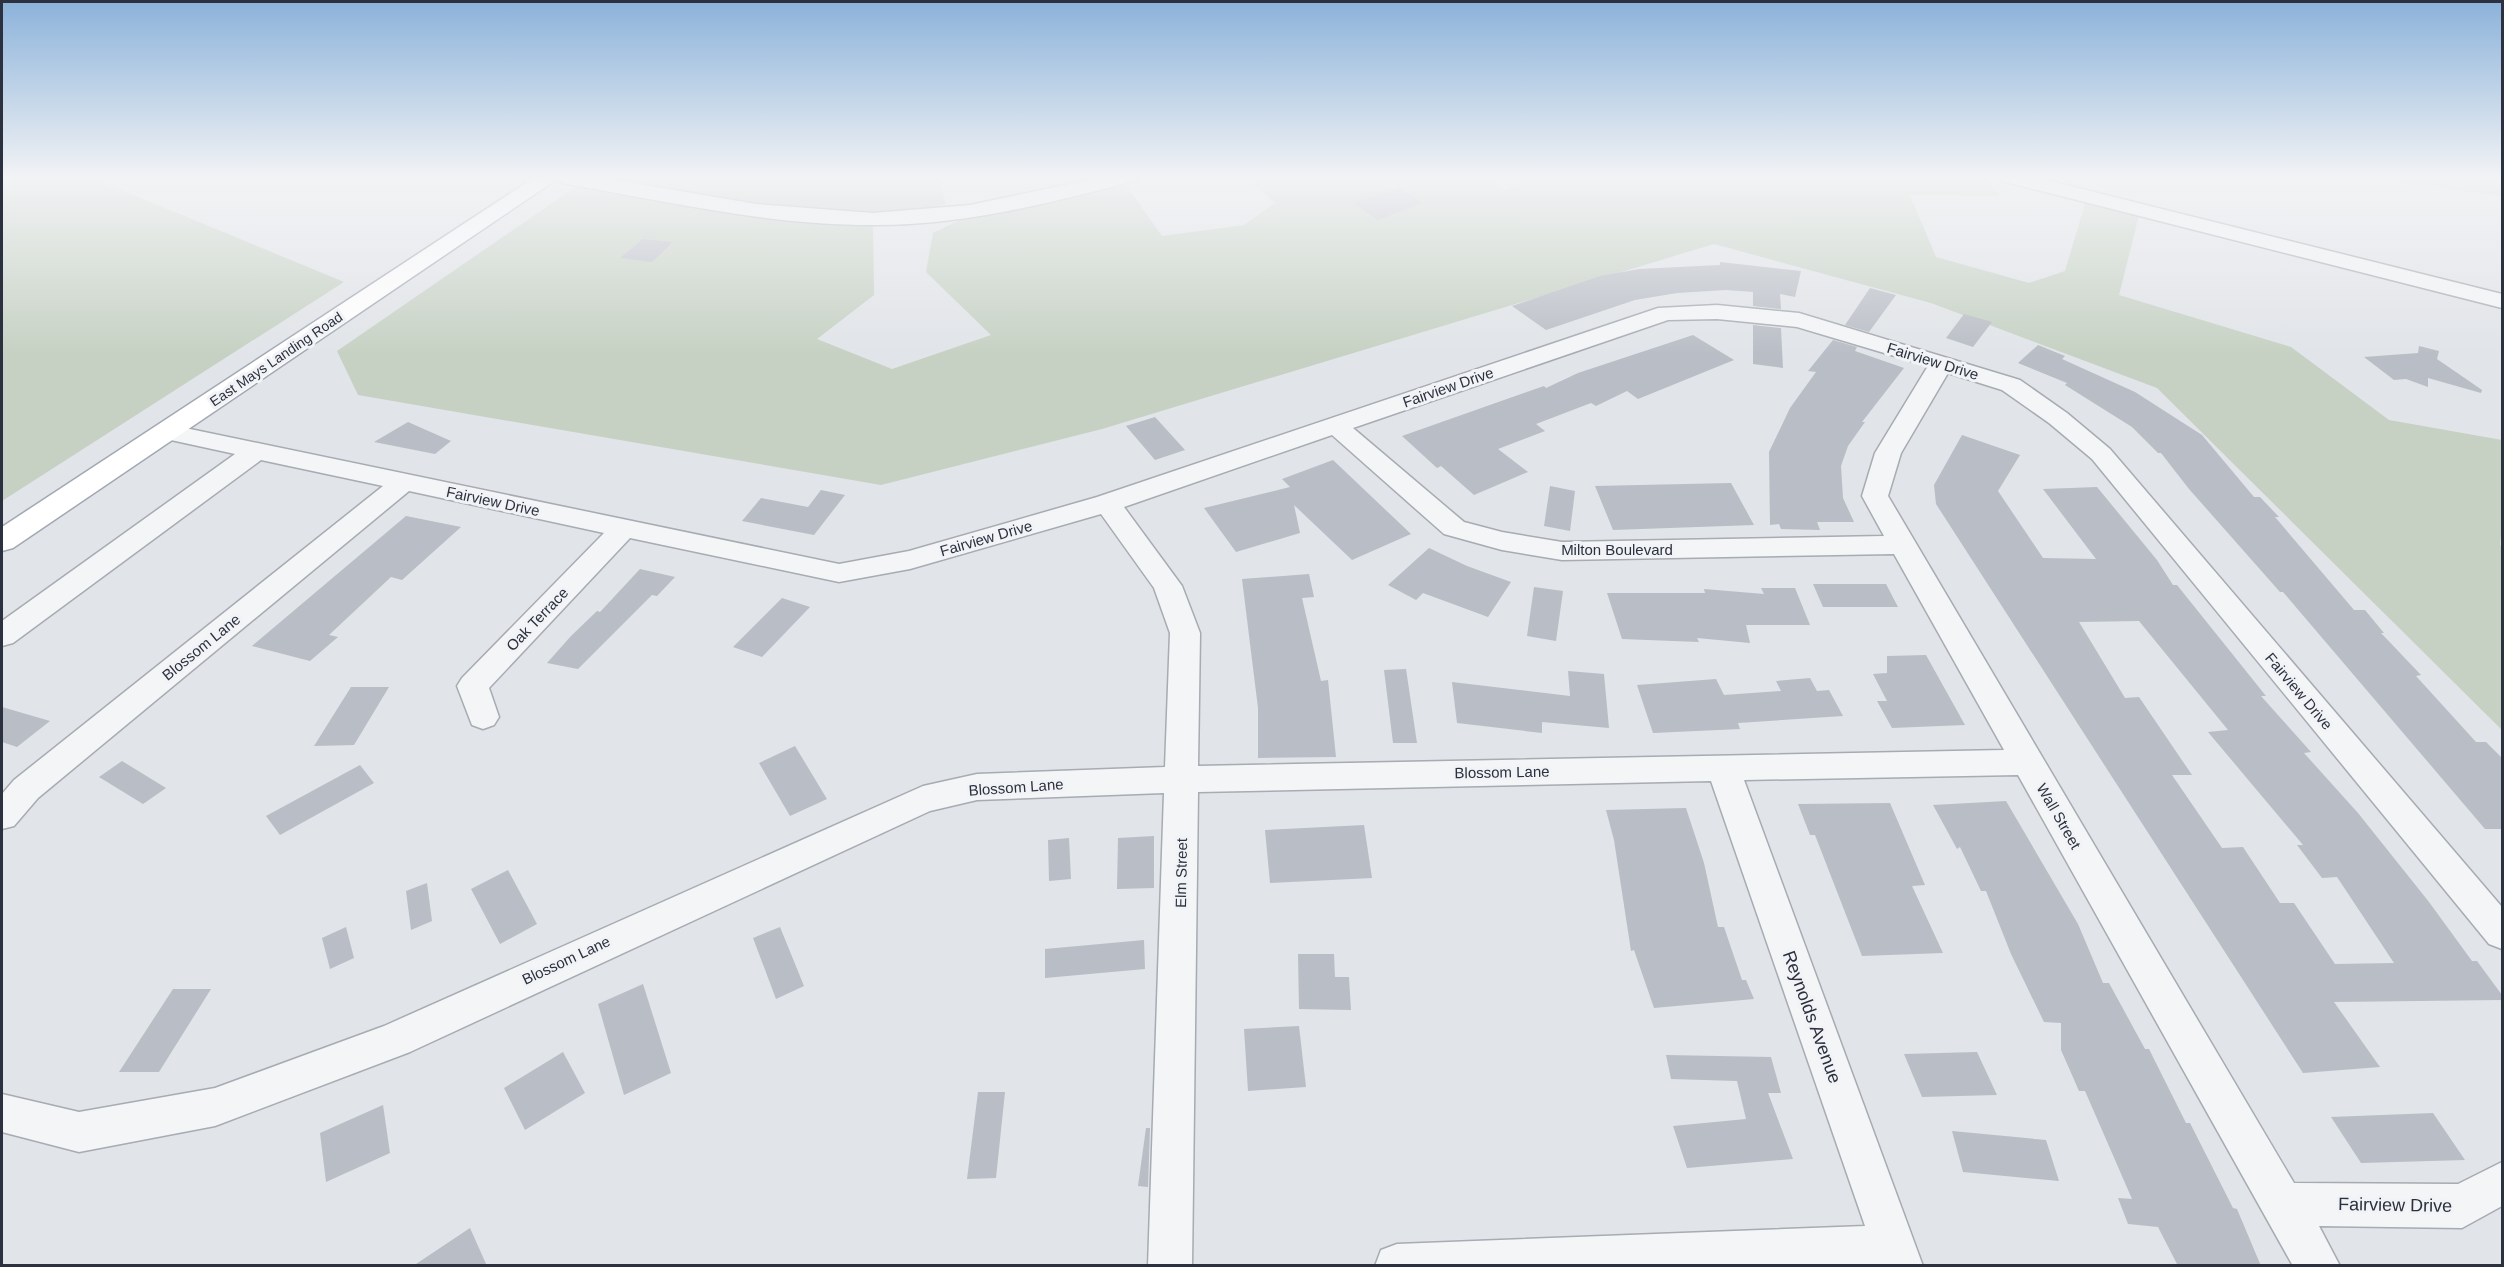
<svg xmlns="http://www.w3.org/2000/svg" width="2504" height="1267" viewBox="0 0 2504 1267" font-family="Arial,sans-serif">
	<rect width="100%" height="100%" fill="#e1e4e8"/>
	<!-- green -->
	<path fill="#c6d1c3" d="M2 177H90L344 282 2 501Z
		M590 177H938L946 204 873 222 874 295 817 339 892 369 991 335 926 272 933 233 981 210 1121 178 1162 236 1244 225 1275 203 1247 177H1480L1504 190 1536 177H1983L2001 196 1910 195 1936 257 2029 283 2065 271 2087 197 2140 211 2119 295 2291 347 2389 420 2502 440V524L2500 545 2502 547V730L2157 388 1931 303 1714 244 1102 429 881 485 358 395 337 351Z
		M2358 177H2502V196Z"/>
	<!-- building -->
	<path fill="#b9bdc5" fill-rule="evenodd" d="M1399 188 1423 203 1378 220 1353 203Z
		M643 239 673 242 652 262 620 258Z
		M1720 262 1801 271 1795 297 1780 294 1781 309 1753 306V292L1726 290 1677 293 1635 300 1546 330 1512 306 1600 276 1639 269 1720 265Z
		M1870 288 1896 295 1869 332 1845 325Z
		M1964 314 1992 322 1973 347 1946 338Z
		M1753 325 1781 328 1783 368 1753 364Z
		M1693 335 1734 360 1638 399 1627 391 1596 406 1591 403 1536 424 1545 431 1498 449 1528 472 1474 495 1441 466 1437 468 1402 436 1544 386 1546 388 1578 373Z
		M1833 340 1857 347 1855 351 1904 368 1862 422H1865L1848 446 1841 466 1843 498 1854 522H1817L1820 530 1781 529 1779 524 1770 525 1769 452 1790 408 1816 372 1808 371Z
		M2038 345 2065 356 2062 359 2135 392 2202 435 2254 497H2260L2279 517H2275L2354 610H2365L2384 633H2381L2421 675 2416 676 2476 742H2486L2502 758V829H2485L2283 592H2280L2189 489 2161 453H2158L2132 427 2065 385 2067 383 2018 363Z
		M2419 346 2439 351 2437 359 2482 390 2481 393 2428 378V387L2406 379 2394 380 2364 357 2418 353Z
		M1155 417 1185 450 1155 460 1126 426Z
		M408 422 451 441 435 454 374 442Z
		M1962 435 2020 455 1998 491 2043 558 2096 559 2043 489 2097 487 2157 560 2173 585H2177L2266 696H2261L2311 752 2304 753 2358 813 2429 902 2472 961H2477L2502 995V1000L2334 1002 2380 1067 2303 1073 1936 504 1934 485ZM2139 621 2228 730 2208 732 2303 845H2297L2322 878 2337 877 2394 963 2335 964 2294 903H2280L2243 847 2222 848 2172 775H2192L2139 697 2125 698 2079 622Z
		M1333 460 1411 534 1352 560 1294 505 1300 533 1236 552 1204 508 1290 487 1282 479Z
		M1731 483 1754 525 1613 530 1595 486Z
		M1550 486 1575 491 1570 531 1544 526Z
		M821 490 845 495 814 535 742 521 761 498 808 507Z
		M406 516 461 527 402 580 391 577 329 635 338 637 310 661 252 646Z
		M1429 548 1467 566 1511 582 1488 617 1423 593 1416 600 1388 585Z
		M640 569 675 577 657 596 652 595 578 669 547 663 571 636 597 611 600 612Z
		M1309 574 1314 597 1302 598 1321 681 1328 680 1336 757 1258 758V708L1242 579Z
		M1813 584H1886L1898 607H1823Z
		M1534 587 1563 591 1556 641 1527 636Z
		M1761 588H1795L1810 625H1746L1750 643 1697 638 1699 642 1622 639 1607 593H1705L1704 589 1764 594Z
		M782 598 810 607 762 657 733 647Z
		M1926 655 1965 725 1892 728 1877 701H1887L1873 674 1887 673V656Z
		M1406 669 1417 743H1393L1384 670Z
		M1568 671 1604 674 1609 728 1542 722V733L1457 723 1452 682 1570 696Z
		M1810 678 1817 691 1829 690 1843 716 1738 723 1740 729 1653 733 1637 685 1716 679 1724 695 1781 691 1776 681Z
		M351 687H389L354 745 314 746Z
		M2 707 50 721 17 747 2 742Z
		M795 746 827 799 790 816 759 763Z
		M122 761 166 788 143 804 99 777Z
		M360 765 374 783 280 835 266 816Z
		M2006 801 2078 924 2103 983H2109L2145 1049H2149L2186 1123H2190L2233 1208 2237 1209 2261 1266H2178L2158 1227 2128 1224 2118 1198 2132 1199 2085 1091H2079L2061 1050V1023L2044 1022 2011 954 1986 891H1981L1960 847 1957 849 1933 805Z
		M1890 803 1925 885 1912 886 1943 953 1862 956 1815 835H1810L1798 804Z
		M1686 808 1704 863 1718 927H1724L1742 980H1746L1754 999 1654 1008 1634 950 1631 951 1614 840 1606 810Z
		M1364 825 1372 878 1270 883 1265 830Z
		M1154 836V888L1117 889 1118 838Z
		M1069 838 1071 879 1049 881 1048 840Z
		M508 870 537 924 500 944 471 889Z
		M427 883 432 921 411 930 406 891Z
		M346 927 354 958 330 969 322 938Z
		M780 927 804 986 776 999 753 938Z
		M1144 940 1145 969 1045 978V949Z
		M1298 954H1334L1335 977H1349L1351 1010 1299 1009Z
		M643 984 671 1073 624 1095 598 1004Z
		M173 989H211L159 1072H119Z
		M1299 1026 1306 1087 1248 1091 1244 1029Z
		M563 1052 585 1093 525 1130 504 1088Z
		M1977 1052 1997 1095 1922 1097 1904 1054Z
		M1666 1055 1771 1057 1781 1093H1768L1793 1159 1687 1168 1673 1126 1746 1119 1737 1081 1671 1079Z
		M978 1092H1005L996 1178 967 1179Z
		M383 1105 390 1153 326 1182 320 1133Z
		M2433 1113 2465 1160 2361 1163 2331 1117Z
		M1146 1128H1150L1148 1187 1138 1186Z
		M1952 1131 2046 1140 2059 1181 1963 1172Z
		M470 1228 487 1266H413Z"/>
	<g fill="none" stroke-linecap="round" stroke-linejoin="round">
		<defs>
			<path id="minor" d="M552 177H598L756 204 873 213 970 205 1103 177H1138L1135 181C1049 203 961 226 872 225 767 225 664 201 562 183Z
				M1999 177H2034L2502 294V308L2002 181Z
				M1717 305 1799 313 2020 380 2067 413 2110 449 2502 907V949L2489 944 2092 459 2049 423 2002 390 1948 373 1901 453 1888 496 2294 1183 2458 1184 2502 1162V1206L2462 1228 2319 1226 2340 1266H2293L2018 775 1744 780 1923 1266H1375L1381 1250 1397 1244 1865 1226 1711 781 1198 792 1192 1266H1148L1164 793 977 800 930 811 410 1052 215 1126 79 1152 2 1132V1094L79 1112 215 1088 384 1026 923 786 977 774 1165 767 1170 633 1154 588 1101 514 910 569 839 582 630 538 489 688 499 717 494 725 483 729 472 725 457 686 462 678 604 533 409 491 38 798 14 826 2 829V794L14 780 383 486 261 460 13 643 2 646V621L235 454 157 437 153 432 157 427 166 424 839 564 909 551 1097 497 1658 308ZM1717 319 1797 327 1928 366 1875 453 1862 496 1884 536 1562 542 1502 532 1464 522 1353 428 1668 320ZM1332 435 1444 534 1502 550 1562 560 1894 554 2004 750 1198 766 1200 633 1182 586 1124 507Z"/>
			<path id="major" d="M535 177H560L13 548 2 551V527Z"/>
		</defs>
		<!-- minor casing -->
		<use href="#minor" stroke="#a7abb2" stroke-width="3"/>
		<!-- major casing -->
		<use href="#major" stroke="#a2a8b3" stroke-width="3"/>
		<!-- minor -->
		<use href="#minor" fill="#f4f5f7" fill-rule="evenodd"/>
		<!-- major -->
		<use href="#major" fill="#fff" fill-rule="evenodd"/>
	</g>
	<!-- sky -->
	<linearGradient id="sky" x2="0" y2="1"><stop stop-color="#8bb2da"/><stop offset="0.5" stop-color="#f2f3f5"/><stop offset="1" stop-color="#f2f3f5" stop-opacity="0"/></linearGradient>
	<rect width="2504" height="355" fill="url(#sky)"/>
	<g text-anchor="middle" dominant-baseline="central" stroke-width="6" stroke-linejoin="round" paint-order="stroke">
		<!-- far-street labels -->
		<g font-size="14" fill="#2b313e" stroke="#f1f3f6">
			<text transform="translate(276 359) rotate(-34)">East Mays Landing Road</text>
		</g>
		<!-- street labels -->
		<g font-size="15" fill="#2b313e" stroke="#f1f3f6">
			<text transform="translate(1933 361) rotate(17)">Fairview Drive</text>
			<text transform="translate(1448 387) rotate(-19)">Fairview Drive</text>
			<text transform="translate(493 501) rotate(12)">Fairview Drive</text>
			<text transform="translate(986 538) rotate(-16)">Fairview Drive</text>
			<text x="1617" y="549">Milton Boulevard</text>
			<text transform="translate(537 619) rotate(-46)">Oak Terrace</text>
			<text transform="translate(201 647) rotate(-39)">Blossom Lane</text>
			<text transform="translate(2299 691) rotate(50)">Fairview Drive</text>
			<text transform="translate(1502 772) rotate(-1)">Blossom Lane</text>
			<text transform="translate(1016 787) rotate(-4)">Blossom Lane</text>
			<text transform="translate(2059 816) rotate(60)">Wall Street</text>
			<text transform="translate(1181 873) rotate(-89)">Elm Street</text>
			<text transform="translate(566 960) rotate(-25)">Blossom Lane</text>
		</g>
		<!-- near-street labels -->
		<g font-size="18" fill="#2b313e" stroke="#f1f3f6">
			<text transform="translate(1812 1017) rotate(70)">Reynolds Avenue</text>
			<text transform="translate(2395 1205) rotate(1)">Fairview Drive</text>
		</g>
	</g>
	<!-- border -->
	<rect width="2504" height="1267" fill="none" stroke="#2b313e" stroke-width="6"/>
</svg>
